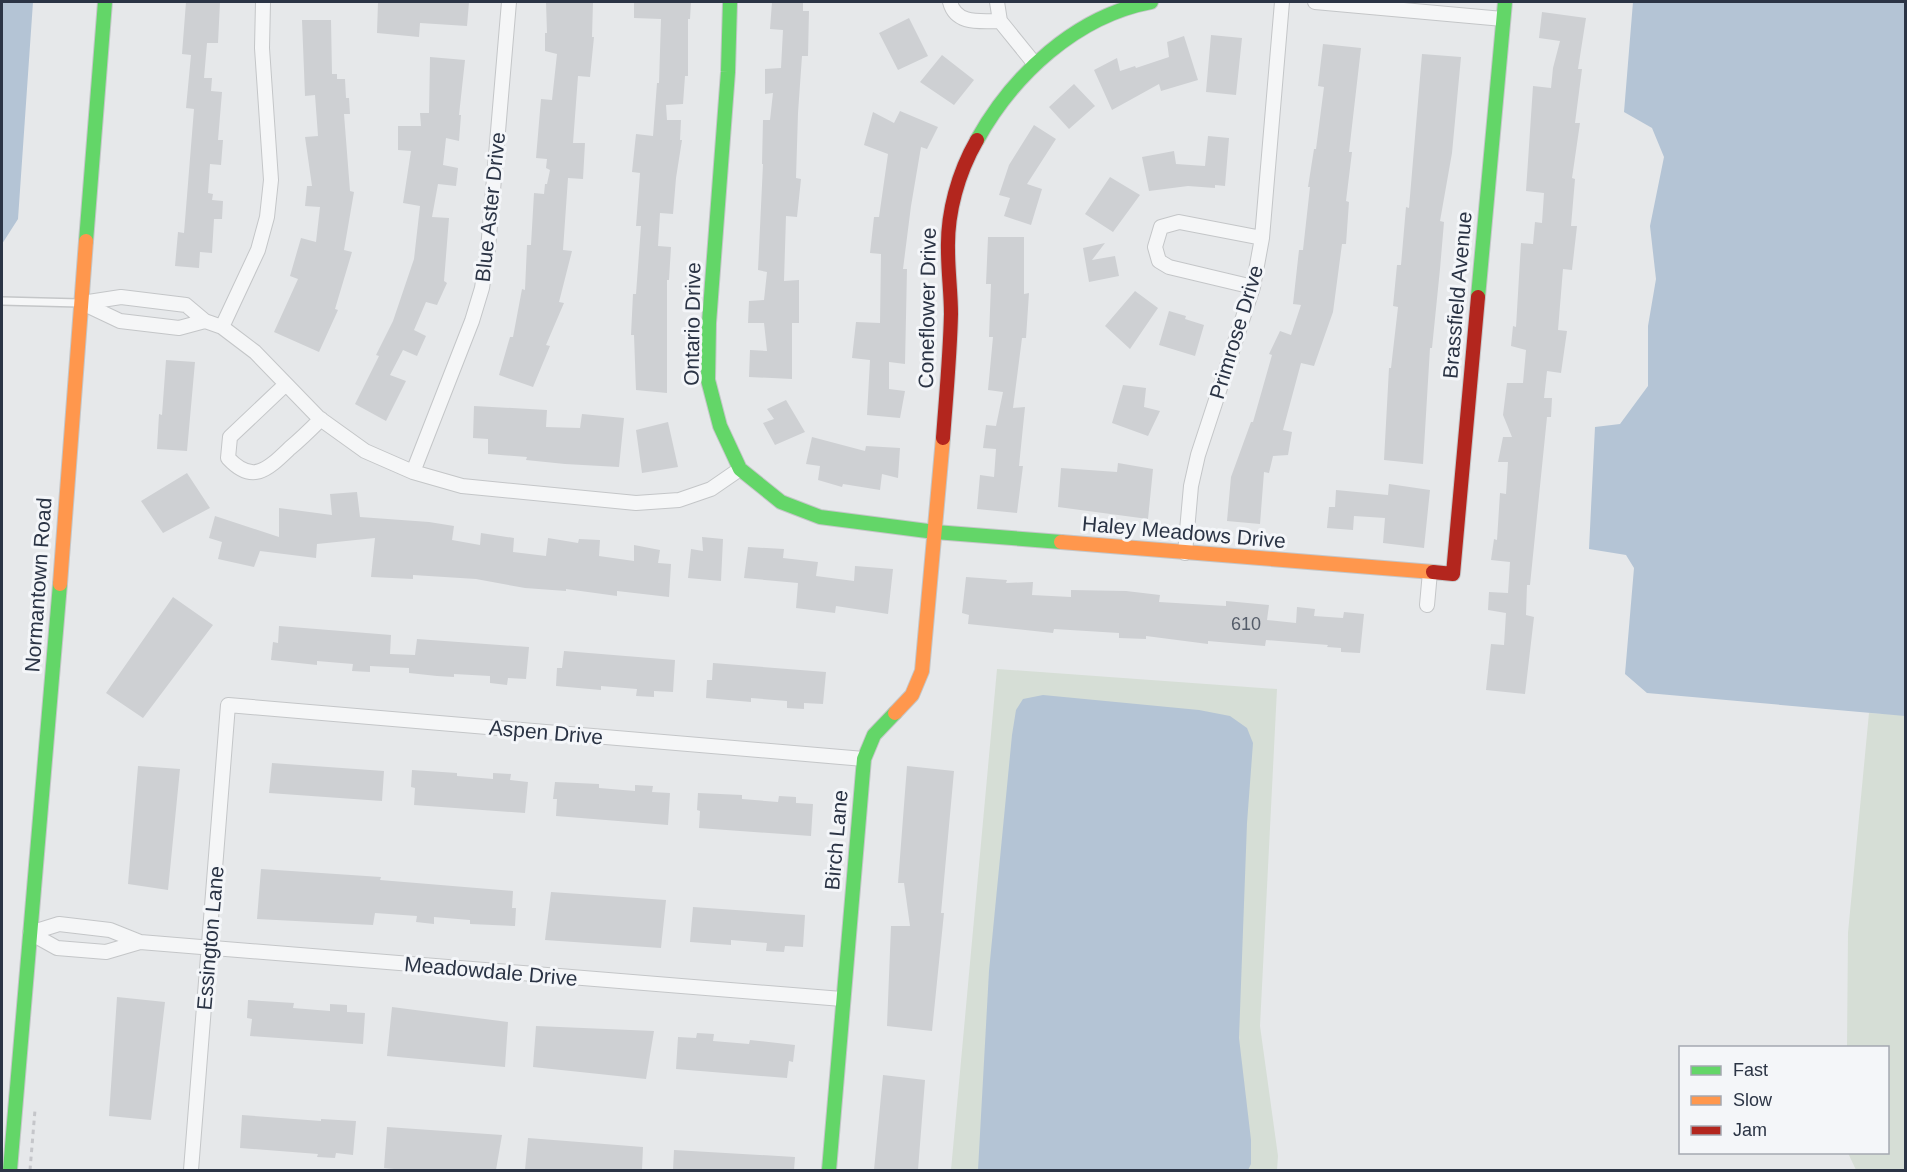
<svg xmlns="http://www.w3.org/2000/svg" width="1907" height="1172" viewBox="0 0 1907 1172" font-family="Helvetica,sans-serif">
	<rect width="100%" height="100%" fill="#e6e8ea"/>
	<!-- green -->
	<path fill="#d6ded6" d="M997 669 1277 689 1260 1026 1278 1156 1277 1170H951Z
		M1869 713 1905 715V1170H1856L1848 1153 1888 1152V1048H1847L1848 933Z"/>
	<!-- water -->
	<path fill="#b4c4d5" d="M2 2H33L18 219 2 244Z
		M1633 2H1905V716L1647 693 1625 674 1634 568 1626 555 1589 549 1595 427 1620 424 1648 386V326L1656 279 1650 226 1664 157 1652 128 1624 112Z
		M1043 695 1199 710 1230 716 1247 728 1253 743 1247 823 1239 1038 1251 1140V1164L1248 1170H978L989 971 1012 735 1016 710 1023 699Z"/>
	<!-- building -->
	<path fill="#ced0d3" d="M186 2H220L218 43H207L204 78H212L211 91 222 92 218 140H223L221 165 210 164 208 193 213 194 212 200 223 201 222 219H214L212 253 200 252 199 268 175 266 178 232 184 233 194 109 186 108 191 55 182 54Z
		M378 2H469L467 26 420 23 419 37 377 33Z
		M546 2H593L592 37H594L590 77 578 76 573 143H585L583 179 568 178 563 250 572 251 559 302 564 303 546 345 550 346 533 387 499 375 510 337H513L522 289 525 290 527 245H531L534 193 544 194 545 184H547L550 170 546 168 547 159 536 158 541 99 552 100 557 54 545 51V33H547Z
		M634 2H691L690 19H688V76H685L683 104 666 105 667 120H681L680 140H682L676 178 673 214 660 213 658 246 671 247 669 280H667V393L636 390 634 335H631L633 294H636L641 226H636L640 173 632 172 636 134 653 136 657 83H659L661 19 634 18Z
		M772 2H803V11H809L808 56H802L798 113 796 178 801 179 797 217 786 216 784 281 799 280V323H792V379L749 377 750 350 767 351 764 323H748L749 301 764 300 767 272 758 270 763 164H762L763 120H770L773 93 765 94V69L781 68 783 30 770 29Z
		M1542 12 1586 18 1578 69H1582L1575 123H1580L1572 178 1575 179 1571 226H1577L1572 270 1563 269 1558 330 1567 331 1561 373 1547 371 1544 398H1552L1551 417H1547L1530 585H1527L1526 615 1534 617 1525 694 1486 690 1491 644 1504 645 1506 613 1488 610 1489 592 1508 593 1510 562 1491 560 1494 539 1497 540 1500 493 1506 494 1508 462H1498L1503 437H1512L1503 415 1507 383H1523L1526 350 1511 346 1513 326 1516 327 1521 243 1533 244 1535 222 1542 223 1544 193 1526 191 1533 86 1551 88 1553 68 1560 41 1539 38Z
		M909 18 928 56 898 70 879 33Z
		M302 20H331L332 74H337V79H345L346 98H349L350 114H344L350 191 354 192 344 250 352 252 335 309 338 310 319 352 274 332 298 279 290 276 301 238 316 242 320 207 305 206 307 186H312L305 137 318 136 315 95 305 96Z
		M1211 35 1242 38 1236 95 1206 92Z
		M1184 36 1198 80 1161 91 1159 84 1112 110 1094 70 1117 58 1120 71 1135 66 1136 68 1169 57 1167 42Z
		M1323 44 1361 48 1349 152H1352L1346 201 1349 202 1346 244H1342L1333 312 1314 366 1301 363 1283 430 1292 432 1288 455 1273 456 1269 473 1264 472 1260 524 1227 521 1231 477 1251 422H1253L1272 355 1269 354 1280 331 1291 335 1301 305 1293 304 1299 250H1303L1310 187H1308L1314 149H1316L1324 87 1318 86Z
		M1422 54 1461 57 1452 153 1440 221 1444 222 1440 269 1432 348H1430L1423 464 1384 460 1389 368H1391L1398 307 1393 306 1397 265H1401L1406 207 1409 208Z
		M942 55 974 80 954 105 920 82Z
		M430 57 465 60 459 115H461L459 141 446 138 443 165 458 168 456 186 438 184 432 217 449 218 444 281 447 283 437 305 426 302 414 330 426 336 417 356 403 350 390 375 406 381 386 421 355 404 379 356 376 355 393 321 414 259 420 206 403 203 411 151 398 150V126H421L420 113H429Z
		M1074 84 1095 106 1069 129 1049 107Z
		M900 111 938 127 927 149 921 147 911 206 903 269H907L905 364 889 362V389L905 391 900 418 867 415 870 360 852 358 856 322 880 323 881 254 870 253 874 217H879L888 154 864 145 873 112 894 123Z
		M1034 125 1056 139 1027 184 1042 189 1031 225 1004 216 1010 198 999 195 1009 165Z
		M1208 136 1229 138 1225 186 1215 185V188L1188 186 1149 191 1142 157 1174 151 1176 164 1205 166Z
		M1110 177 1140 195 1113 232 1085 214Z
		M988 237H1024V294L1029 293 1026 338H1022L1013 408 1025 407 1019 466H1023L1017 513 977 509 980 475 994 477 996 449 983 448 986 425 996 426 1003 392 988 390 993 337H989L991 284H986Z
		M1105 243 1092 260 1115 256 1119 276 1089 282 1083 248Z
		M1135 291 1158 308 1130 349 1105 326Z
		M1169 311 1186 316 1185 319 1204 325 1195 356 1159 345Z
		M166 360 195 362 187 451 157 449 159 414 162 415Z
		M1123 385 1146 388 1144 407 1160 411 1148 436 1112 423Z
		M786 400 805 432 775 445 763 423 774 419 767 409Z
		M474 406 547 410 546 427 580 428 582 414 624 418 619 467 565 464 526 460 527 457 488 454V439L473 438Z
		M668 422 678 467 642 473 636 430Z
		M812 437 865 451 866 446 900 448 898 478 882 474 880 490 843 484 842 487 818 480 820 466 806 464Z
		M1118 463 1153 469 1148 519 1058 507 1061 468 1117 472Z
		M187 473 210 508 163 533 141 501Z
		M1389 484 1430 490 1424 548 1383 543 1385 518 1354 516 1353 530 1327 528 1329 507H1335L1336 490 1388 495Z
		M357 492 360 517 429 522 454 526 452 540 480 545 481 533 514 538 513 552 546 556 548 538 578 543 579 539 600 540 599 556 634 561V545L660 550 658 563 671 564 669 597 617 591V596L566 589V591L525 588 476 579 413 575V579L371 577 375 538 317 544 316 558 260 551 254 567 218 559 222 542 209 538 215 516 279 537V508L332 515 330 494Z
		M702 537 723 539 721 581 688 578 691 549 703 551Z
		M748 547 784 549 783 558 818 562 816 576 854 581 855 566 893 569 888 614 836 606 835 613 796 608 798 583 744 578Z
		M966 577 1007 580 1006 583 1033 582 1032 595 1071 597V590L1126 591 1160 595 1159 602 1226 606V601L1269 605 1267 620 1296 623 1297 607 1315 609 1314 616 1343 618 1344 612 1364 614 1360 653 1341 652V648L1327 647 1328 645 1266 640 1265 646 1208 641V644L1146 636V639L1119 638V633L1054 629 1053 633 968 624 969 615 962 613Z
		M173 597 213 625 143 718 106 693Z
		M279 626 391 635 390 654 415 655 417 639 529 647 526 679 508 678 507 685 490 683V676L454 674V677L437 676 409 673V668L370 666V672L352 671 353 664 317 661V665L271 660 273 642 278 643Z
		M564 651 675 660 673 692 654 691V697L636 696 637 689 601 686V690L556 686 557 668H562Z
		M713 663 826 672 823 704 804 703V709L787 708V701L751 698V702L706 698 707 680H712Z
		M272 763 384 771 382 801 269 793Z
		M138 766 180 769 168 890 128 884Z
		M907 766 954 771 941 913H944L932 1031 887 1026 891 926H910L904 883H898Z
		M412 770 457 773V776L493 779V773L511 774 510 780 528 782 525 813 414 805 415 788 411 787Z
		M555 782 599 784V788L635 791V785L653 786 652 792 670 793 668 825 556 816 557 799H553Z
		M698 793 742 795V799L778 802 779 796 796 797V803L813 804 811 836 699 828 700 811 697 810Z
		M261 869 381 877 380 880 513 891 512 908H516L515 926 470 924V920L434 917V924L416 922 417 916 375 913 373 925 257 919Z
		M551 892 666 900 661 948 545 940Z
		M693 907 805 915 803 947 785 946 784 952 766 951 767 943 731 940V945L690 942Z
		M117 997 165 1002 151 1120 109 1116Z
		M248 1000 294 1003 293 1008 330 1011V1004L347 1005V1012L365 1013 363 1044 250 1036 252 1019 247 1018Z
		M392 1007 508 1022 505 1067 387 1056Z
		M536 1026 654 1031 646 1079 533 1067Z
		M697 1033 714 1034 713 1041 749 1044 750 1040 795 1045 793 1062 789 1061 787 1078 676 1069 678 1037 696 1038Z
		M883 1075 925 1080 918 1170H874Z
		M242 1115 321 1121V1119L356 1121 353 1155 336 1153 335 1158 317 1157 318 1154 240 1148Z
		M387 1127 502 1135 496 1170H404L384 1168Z
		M528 1138 643 1147 642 1170H525Z
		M674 1150 795 1157 794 1170H673Z"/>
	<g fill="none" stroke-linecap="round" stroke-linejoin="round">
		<defs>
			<path id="lane" d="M2 301 80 303"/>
			<path id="street" d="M950 2C956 25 980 21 1000 21
				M997 2 1000 21 1034 63
				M1315 2 1503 19
				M1253 287 1169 267 1159 261 1155 247 1161 227 1179 222 1262 238
				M82 303 121 297 186 305 205 321 222 327 255 352 319 418 365 451 413 472 462 486 636 503 679 500 711 489 740 469
				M82 303 120 321 179 328 205 321
				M222 327 258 250 267 217 271 180 262 48 263 2
				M286 384 230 437 228 458C253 485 268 469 290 448 301 439 311 429 321 419
				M413 472 472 321 482 288 488 249 509 2
				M1185 553 1191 486 1198 455 1253 287 1262 238 1282 2
				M1427 605 1430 572
				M30 933 59 924 110 930 140 942 842 999
				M30 933 57 948 106 952 140 942
				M191 1170 228 705 864 759"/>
			<path id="fast" d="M730 2 728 72 709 323 708 380 720 426 740 469 781 502 820 517 935 532 1061 542
				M977 140C1013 75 1076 16 1151 2
				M86 241 105 2
				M1478 297 1505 2
				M10 1170 60 584
				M829 1170 864 759 874 735 895 713"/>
			<path id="slow" d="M1061 542 1433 572
				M60 584 86 241
				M895 713 912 695 922 671 943 438"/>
			<path id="jam" d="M943 438C946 397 950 356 951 314 951 293 948 272 948 250 947 213 958 173 977 140
				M1433 572 1453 574 1478 297"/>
		</defs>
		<!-- lane casing -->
		<use href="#lane" stroke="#c4c6c8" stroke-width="10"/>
		<!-- street casing -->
		<use href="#street" stroke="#c4c6c8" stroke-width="16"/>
		<!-- fast casing -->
		<use href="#fast" stroke="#c4c6c8" stroke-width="16"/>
		<!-- slow casing -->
		<use href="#slow" stroke="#c4c6c8" stroke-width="16"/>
		<!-- jam casing -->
		<use href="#jam" stroke="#c4c6c8" stroke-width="16"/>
		<!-- path -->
		<path stroke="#c5c6ca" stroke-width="3" stroke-dasharray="4.5 4.5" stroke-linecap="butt" d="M30 1170 35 1110"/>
		<!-- lane -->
		<use href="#lane" stroke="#f5f6f7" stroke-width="7"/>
		<!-- street -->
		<use href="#street" stroke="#f5f6f7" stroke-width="14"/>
		<!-- fast -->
		<use href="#fast" stroke="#63d668" stroke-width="14"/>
		<!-- slow -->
		<use href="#slow" stroke="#ff974d" stroke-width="14"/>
		<!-- jam -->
		<use href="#jam" stroke="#b3261e" stroke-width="14"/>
	</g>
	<g text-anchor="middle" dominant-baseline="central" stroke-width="6" stroke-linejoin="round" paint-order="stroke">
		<!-- number labels -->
		<g font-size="18" fill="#545c69">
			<text x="1246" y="624">610</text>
		</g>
		<!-- street labels -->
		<g font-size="21" fill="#2b3445" stroke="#f4f6f9">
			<text transform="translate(490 207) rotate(-84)">Blue Aster Drive</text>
			<text transform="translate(1457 295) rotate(-85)">Brassfield Avenue</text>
			<text transform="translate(927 308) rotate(-89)">Coneflower Drive</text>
			<text transform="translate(692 324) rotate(-89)">Ontario Drive</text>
			<text transform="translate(1236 332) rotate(-73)">Primrose Drive</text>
			<text transform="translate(1184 532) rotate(5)">Haley Meadows Drive</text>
			<text transform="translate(38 585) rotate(-86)">Normantown Road</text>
			<text transform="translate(546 732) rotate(5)">Aspen Drive</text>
			<text transform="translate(836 840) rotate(-85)">Birch Lane</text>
			<text transform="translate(210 938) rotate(-85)">Essington Lane</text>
			<text transform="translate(491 971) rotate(5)">Meadowdale Drive</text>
		</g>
	</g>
	<!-- border -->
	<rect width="1907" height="1172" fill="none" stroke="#2b3445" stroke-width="6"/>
	<!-- legend -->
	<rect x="1679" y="1046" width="210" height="108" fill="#f4f6f9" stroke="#a4a8b1" stroke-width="1.5"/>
	<rect x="1691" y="1066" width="30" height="9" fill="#63d668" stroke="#a4a8b1" stroke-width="1.5"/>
	<text x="1733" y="1076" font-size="18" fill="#2b3445">Fast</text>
	<rect x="1691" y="1096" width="30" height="9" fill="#ff974d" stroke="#a4a8b1" stroke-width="1.5"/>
	<text x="1733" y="1106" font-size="18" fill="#2b3445">Slow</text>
	<rect x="1691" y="1126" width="30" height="9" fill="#b3261e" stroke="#a4a8b1" stroke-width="1.5"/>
	<text x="1733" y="1136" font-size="18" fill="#2b3445">Jam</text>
</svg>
